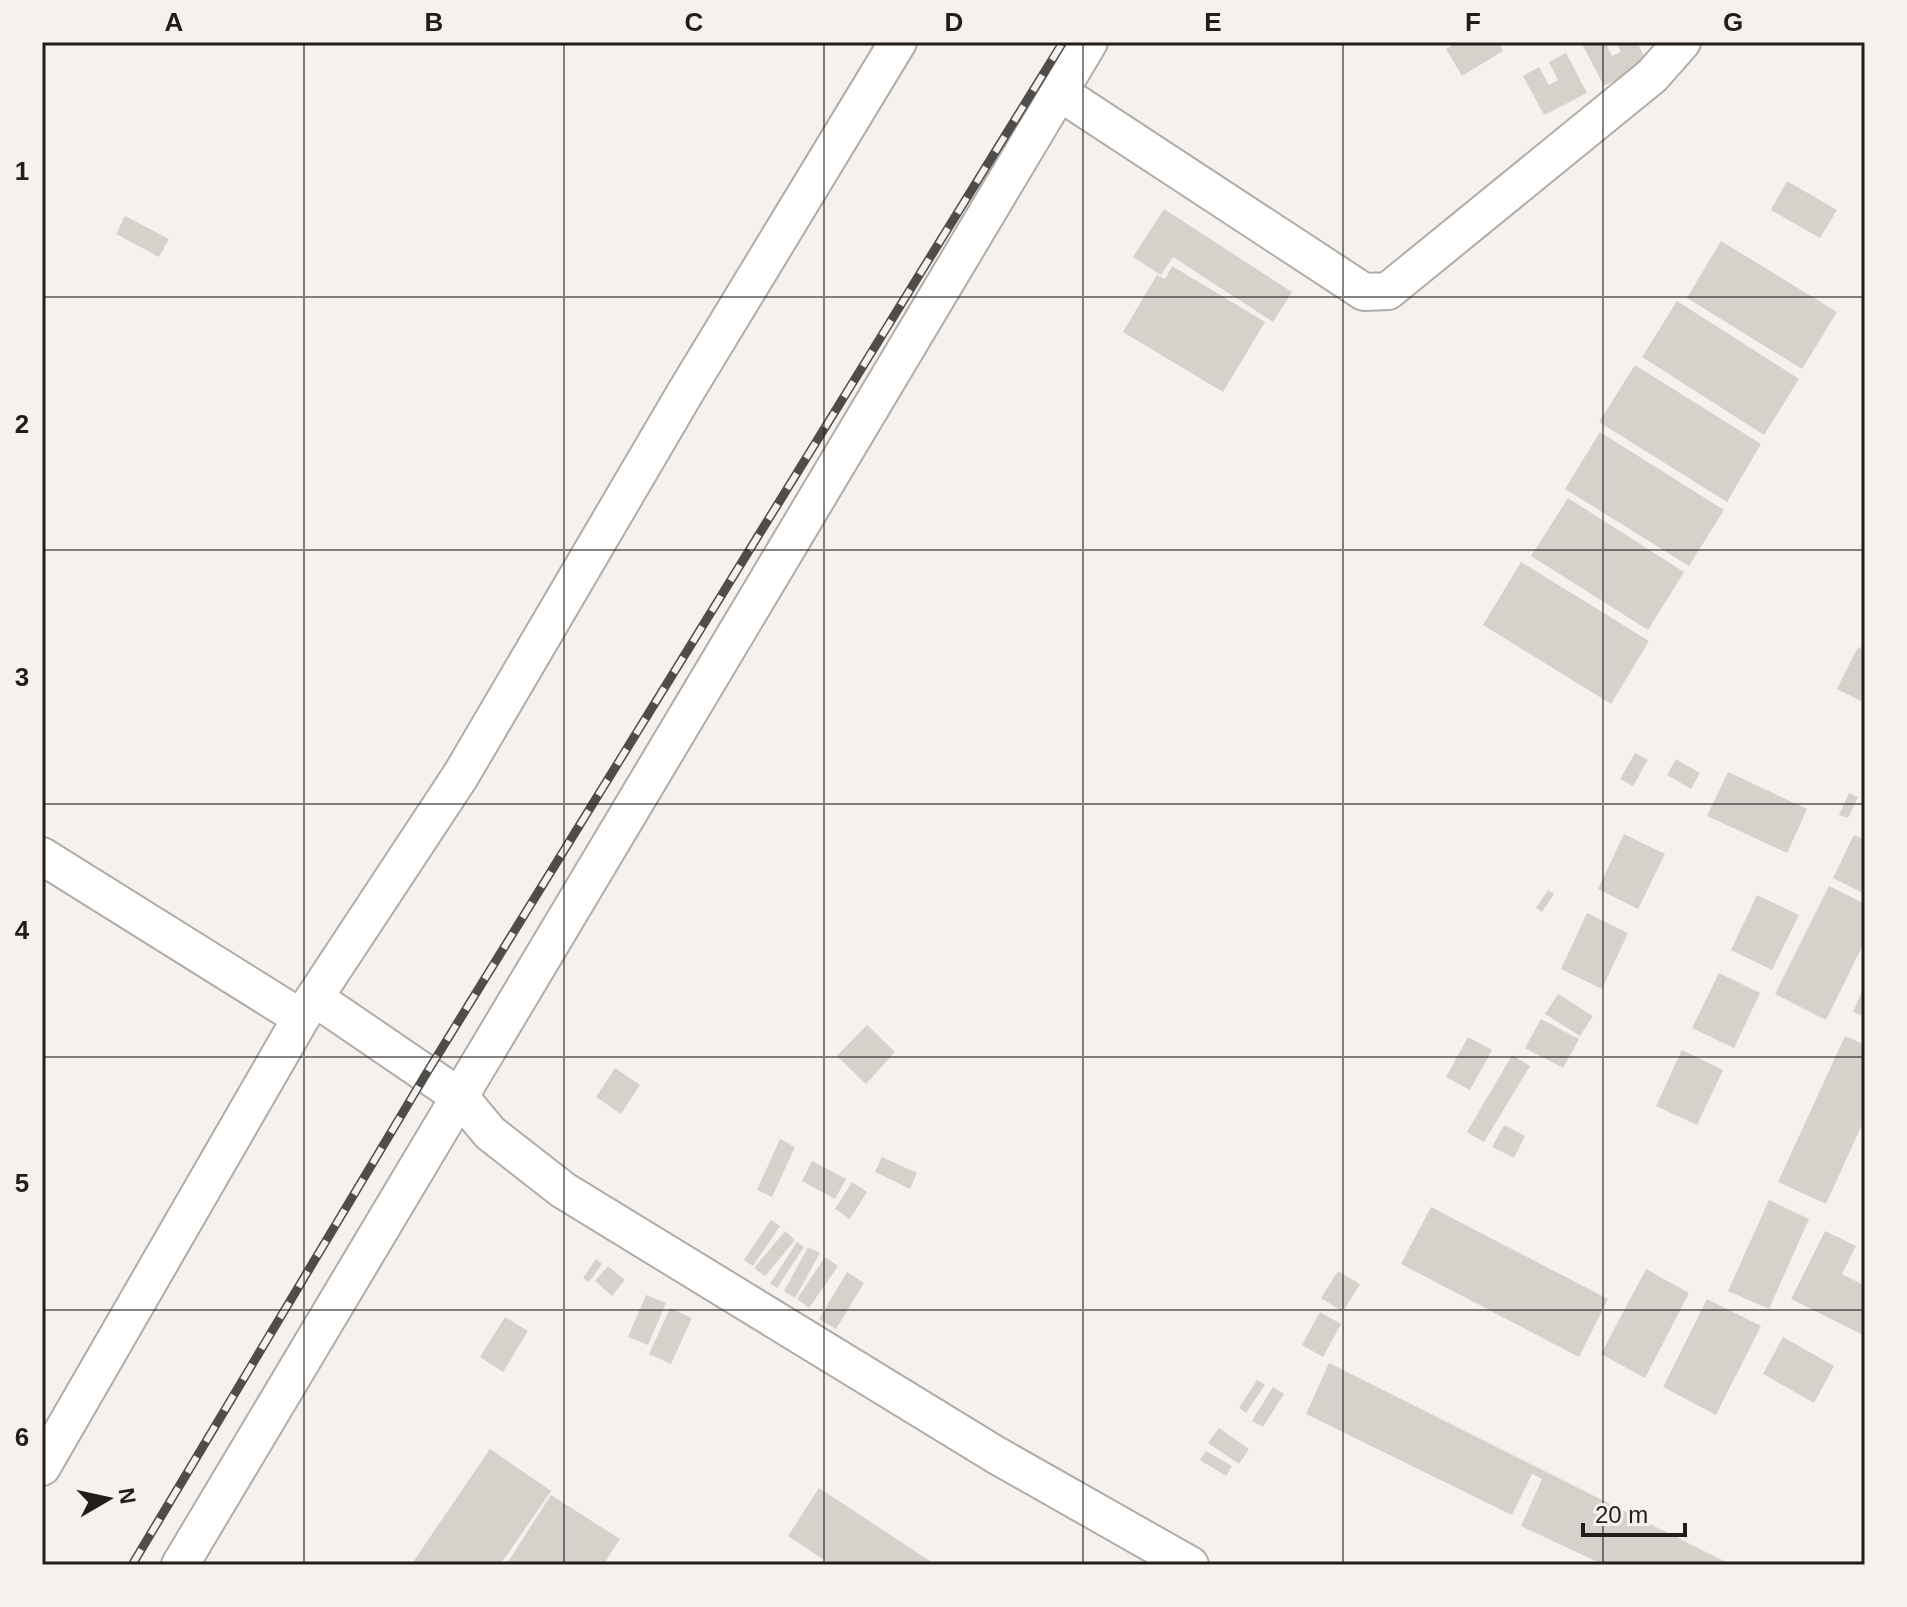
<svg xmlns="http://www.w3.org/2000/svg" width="1907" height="1607" viewBox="0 0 1907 1607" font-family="Arial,sans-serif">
	<rect width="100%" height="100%" fill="#f6f1ec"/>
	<!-- building -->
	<path fill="#d7d1cc" d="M1458 42H1498L1503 51 1462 76 1446 49Z
		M1585 42H1605L1612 56 1621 52 1616 42H1637L1648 64 1604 86 1582 44Z
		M1566 53 1587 93 1544 115 1523 76 1539 67 1549 85 1558 80 1549 62Z
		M1787 181 1837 210 1820 238 1771 210Z
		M1164 209 1292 292 1273 322 1173 257 1161 275 1133 257Z
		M125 216 169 239 159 257 116 234Z
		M1721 241 1837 312 1802 369 1687 298Z
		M1172 266 1265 322 1223 392 1123 332 1157 275 1165 279Z
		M1677 301 1799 379 1764 435 1642 357Z
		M1635 365 1761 444 1727 502 1599 422Z
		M1600 432 1724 510 1689 566 1565 489Z
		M1568 498 1684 572 1648 630 1531 556Z
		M1521 562 1649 641 1611 704 1483 625Z
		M1858 647 1865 650V703L1837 689Z
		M1635 753 1648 760 1633 786 1620 779Z
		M1676 759 1700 773 1691 789 1667 775Z
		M1728 772 1807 809 1787 853 1707 816Z
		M1849 793 1858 797 1848 818 1839 815Z
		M1624 834 1665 854 1638 909 1598 889Z
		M1854 835 1865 840V894L1833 878Z
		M1829 886 1865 904V941L1826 1020 1775 994Z
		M1548 890 1554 894 1542 912 1536 908Z
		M1757 895 1799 915 1772 970 1731 950Z
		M1587 913 1628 933 1602 989 1561 969Z
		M1719 973 1760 993 1734 1048 1692 1028Z
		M1865 984V1017L1853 1012Z
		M1558 994 1593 1016 1580 1036 1545 1014Z
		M1541 1019 1579 1039 1563 1068 1525 1048Z
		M867 1025 895 1052 866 1084 837 1056Z
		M1845 1036 1865 1045V1118L1826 1204 1778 1182Z
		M1468 1037 1492 1050 1470 1090 1446 1077Z
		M1682 1050 1723 1070 1697 1125 1656 1106Z
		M1512 1055 1530 1066 1484 1142 1467 1132Z
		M615 1068 640 1085 621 1114 596 1097Z
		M1504 1125 1525 1136 1514 1158 1492 1147Z
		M780 1139 795 1147 772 1197 757 1190Z
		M882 1157 917 1173 910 1189 875 1172Z
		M812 1161 846 1179 835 1199 802 1181Z
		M852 1182 867 1192 850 1219 835 1209Z
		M1769 1200 1809 1219 1769 1309 1728 1291Z
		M1431 1207 1608 1299 1579 1357 1401 1264Z
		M771 1220 780 1226 753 1266 744 1260Z
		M785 1231 795 1240 765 1276 754 1268Z
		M1825 1231 1856 1246 1842 1274 1865 1286V1336L1791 1299Z
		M797 1242 804 1247 777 1288 770 1284Z
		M808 1247 820 1253 795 1298 784 1291Z
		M825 1257 838 1266 809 1308 797 1299Z
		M596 1259 602 1264 589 1282 583 1278Z
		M608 1266 625 1280 612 1296 595 1281Z
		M1646 1269 1689 1293 1645 1378 1601 1354Z
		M1338 1271 1360 1284 1343 1312 1321 1298Z
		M847 1272 864 1283 836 1329 819 1319Z
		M646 1295 666 1303 648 1345 628 1337Z
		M1707 1299 1761 1326 1716 1415 1663 1387Z
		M670 1308 692 1318 671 1364 649 1354Z
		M1320 1312 1341 1324 1323 1357 1302 1345Z
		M505 1317 528 1331 503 1372 480 1357Z
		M1783 1337 1834 1366 1814 1403 1763 1374Z
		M1329 1363 1732 1565H1604L1521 1526 1542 1479 1532 1474 1512 1515 1306 1414Z
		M1257 1380 1265 1385 1246 1413 1239 1408Z
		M1273 1387 1284 1394 1263 1427 1252 1421Z
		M1219 1428 1249 1449 1239 1464 1208 1443Z
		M490 1449 551 1491 500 1565H411Z
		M1206 1451 1232 1466 1226 1476 1200 1460Z
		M819 1488 936 1565H832L788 1536Z
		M551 1495 620 1539 603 1565H506Z"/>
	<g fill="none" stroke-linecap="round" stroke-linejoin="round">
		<defs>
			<path id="minor" d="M1059 92 1364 292 1388 291 1652 76 1682 42
				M42 856 301 1018
				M315 998 460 1097 490 1133 563 1190 996 1455 1190 1565
				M42 1467 301 1018 461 775 685 393 898 42
				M180 1565 1089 42"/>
		</defs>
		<!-- minor casing -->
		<use href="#minor" stroke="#b1aca7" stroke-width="40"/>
		<!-- minor -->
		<use href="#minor" stroke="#fff" stroke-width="36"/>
		<defs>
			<path id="rail" d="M132 1565 426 1074 1063 42"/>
		</defs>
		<!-- rail casing -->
		<use href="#rail" stroke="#4f4c4a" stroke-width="9"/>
		<!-- rail -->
		<use href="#rail" stroke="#f6f1ec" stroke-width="6" stroke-dasharray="18" stroke-linecap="butt"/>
	</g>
	<!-- grid -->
	<path fill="none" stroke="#201e1d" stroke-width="2" stroke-opacity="0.55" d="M304 42V1565M564 42V1565M824 42V1565M1083 42V1565M1343 42V1565M1603 42V1565M42 297H1865M42 550H1865M42 804H1865M42 1057H1865M42 1310H1865"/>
	<!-- border -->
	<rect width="1907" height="1607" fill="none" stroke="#f6f1ec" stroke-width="88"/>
	<!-- north arrow -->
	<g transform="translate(108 1499) rotate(81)" stroke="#f6f1ec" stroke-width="6" paint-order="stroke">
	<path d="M0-6L14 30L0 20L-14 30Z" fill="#201e1d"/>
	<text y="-12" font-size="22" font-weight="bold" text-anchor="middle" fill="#201e1d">N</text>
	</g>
	<!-- scale -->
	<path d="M1583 1523v12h102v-12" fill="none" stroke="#201e1d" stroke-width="4"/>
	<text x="1595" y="1523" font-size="24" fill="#201e1d" stroke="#f6f1ec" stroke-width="6" paint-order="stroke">20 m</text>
	<rect x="44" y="44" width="1819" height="1519" fill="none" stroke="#201e1d" stroke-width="3"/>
	<g font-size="26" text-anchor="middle" font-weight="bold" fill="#201e1d">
		<text x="174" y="31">A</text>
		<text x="434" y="31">B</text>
		<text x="694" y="31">C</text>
		<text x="954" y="31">D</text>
		<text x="1213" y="31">E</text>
		<text x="1473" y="31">F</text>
		<text x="1733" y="31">G</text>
		<text x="22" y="180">1</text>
		<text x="22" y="433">2</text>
		<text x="22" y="686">3</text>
		<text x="22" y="939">4</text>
		<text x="22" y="1192">5</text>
		<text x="22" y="1446">6</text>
	</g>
</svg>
